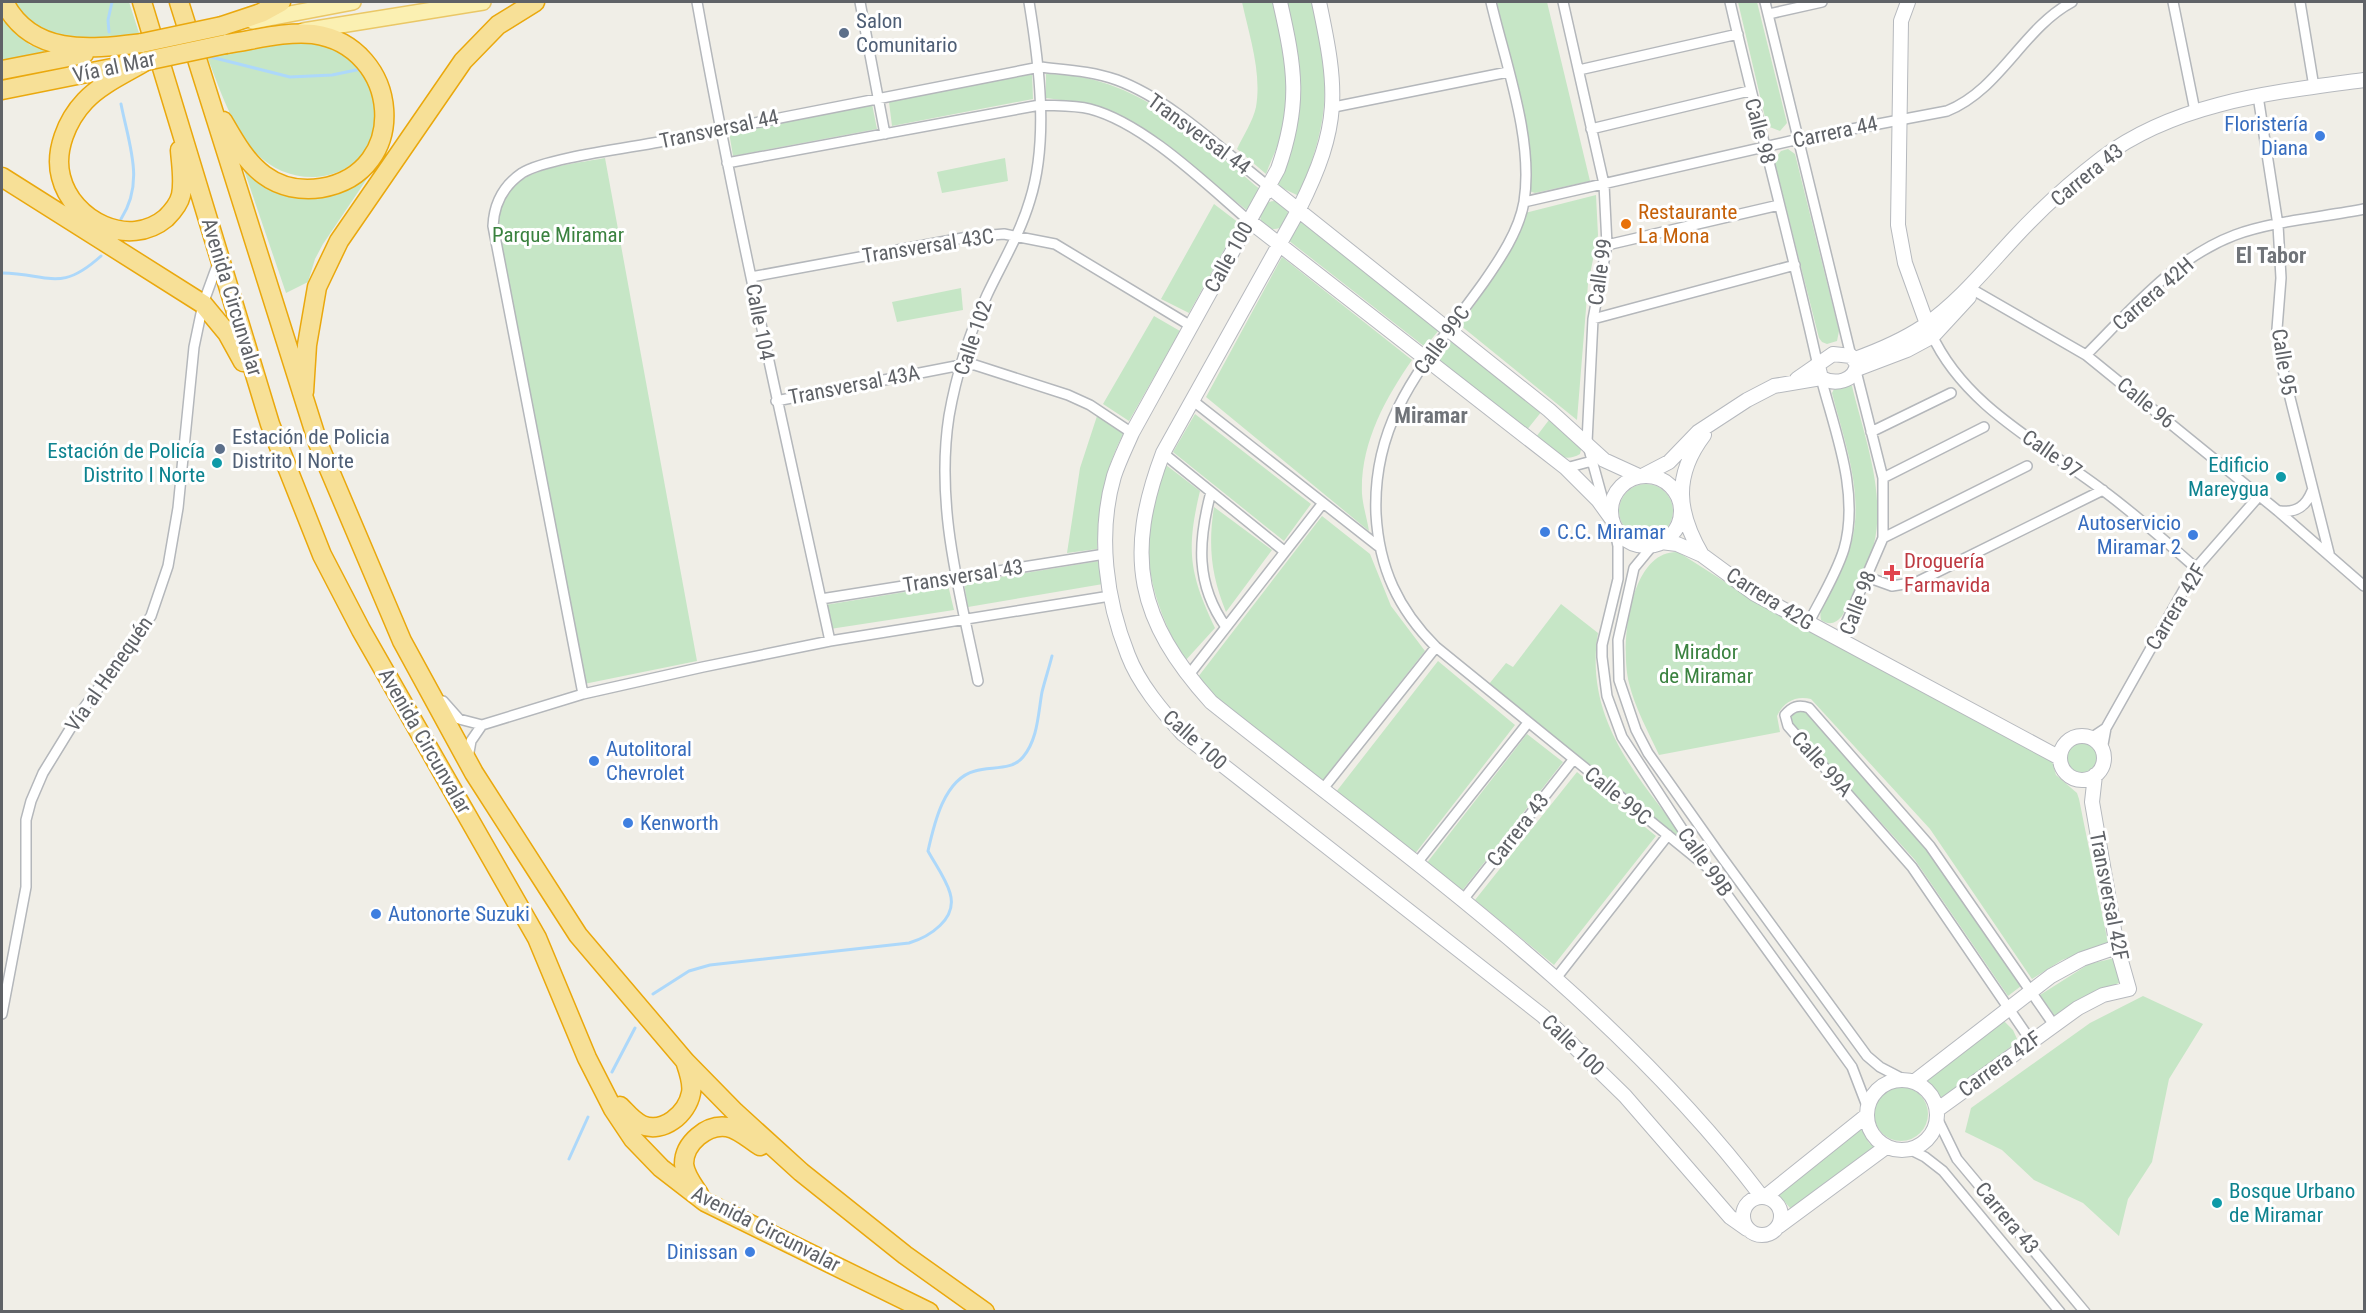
<svg xmlns="http://www.w3.org/2000/svg" width="2366" height="1313" viewBox="0 0 2366 1313" font-family="'Roboto Condensed',sans-serif">
	<rect width="100%" height="100%" fill="#f0eee7"/>
	<!-- green -->
	<path fill="#c6e6c6" d="M9 2H129L140 36 98 44 38 32Z
		M1242 2H1274C1280 40 1294 83 1286 121 1282 139 1272 157 1266 174L1237 149C1243 136 1253 121 1256 107 1262 72 1249 35 1242 2Z
		M1287 2H1313C1331 82 1330 119 1299 196L1278 186C1290 149 1303 110 1300 71 1298 48 1291 24 1287 2Z
		M1497 2H1547L1590 181 1535 193 1529 191V151Z
		M1738 2H1757L1787 123 1780 131 1767 126Z
		M2 19 30 45 55 54 2 67Z
		M299 42C315 44 333 46 347 55 373 72 384 112 371 140 349 187 288 187 256 153 231 125 220 90 207 56Z
		M1032 73 1033 99 892 126 889 102Z
		M1046 74C1138 74 1195 136 1261 190L1249 212 1203 175 1113 113 1091 104 1046 98Z
		M872 104 877 129 733 156 729 132Z
		M1788 149 1795 154 1839 331 1837 341 1827 344 1822 342 1819 338 1774 160 1781 151Z
		M605 158 697 661 584 684 496 227C500 167 559 167 605 158Z
		M1005 158 1008 181 942 193 937 172Z
		M379 161 323 244 315 259 308 282 286 293 243 167 291 194Z
		M1596 195 1598 235 1588 284 1577 420 1460 325C1486 289 1511 256 1525 213Z
		M1260 215a14 14 0 1 1 28 0a14 14 0 1 1-28 0Z
		M1214 204 1239 223 1189 313 1161 299Z
		M1300 218 1439 330 1425 347 1288 240Z
		M1282 257 1412 360C1385 399 1360 444 1362 494 1363 506 1367 519 1369 531L1206 397Z
		M961 288 963 310 897 322 892 302Z
		M1154 316 1180 331 1129 421 1103 404Z
		M1453 339 1542 411 1526 431 1437 360Z
		M1847 382 1852 386C1864 436 1886 492 1874 544 1868 569 1854 593 1842 616 1836 623 1830 626 1821 620 1816 601 1845 565 1851 544 1865 495 1844 440 1832 393L1835 387Z
		M1098 413 1124 432C1102 477 1100 500 1097 549L1067 553 1080 468Z
		M1195 414 1311 504 1284 541 1173 452Z
		M1552 416 1582 445 1580 454C1561 465 1550 449 1536 437Z
		M1166 465 1200 491C1186 550 1189 573 1215 628L1185 661C1146 592 1136 540 1166 465Z
		M1619 511a27 27 0 1 1 54 0a27 27 0 1 1-54 0Z
		M1214 507 1272 550 1226 612C1211 575 1208 546 1214 507Z
		M1322 516 1370 554 1391 606 1425 651 1322 781 1214 696 1198 677Z
		M1678 552 1755 601 1836 646 2033 746 2052 761 2056 775 2077 793 2079 799 2108 943 2062 960 2032 979 1930 829 1811 699C1796 695 1783 702 1777 716L1780 732 1659 755C1648 731 1635 708 1629 683 1620 649 1628 550 1678 552Z
		M1099 561 1103 584 968 607 964 583Z
		M948 585 954 610 830 629 825 605Z
		M1561 604 1598 633C1583 723 1642 781 1691 847L1489 684 1506 663 1513 667Z
		M1438 661 1515 725 1414 855 1336 792Z
		M1799 709 1807 712 1927 849 2021 986 2008 996 1915 860 1791 723 1792 713Z
		M1527 734 1563 762 1461 892 1426 864Z
		M2063 758a19 19 0 1 1 38 0a19 19 0 1 1-38 0Z
		M1577 772 1656 836 1554 965 1475 900Z
		M2115 958 2119 983 2079 999 2055 1016 2040 995 2089 964Z
		M2143 996 2203 1024 2169 1079 2152 1162 2128 1199 2119 1236 2083 1203 2034 1180 2002 1150 1965 1132 1971 1108 2090 1023Z
		M2003 1020 2013 1030 2018 1041 1943 1100 1927 1081Z
		M1874 1114a27 27 0 1 1 54 0a27 27 0 1 1-54 0Z
		M1861 1127 1869 1143 1878 1149 1791 1209 1777 1193Z"/>
	<g fill="none" stroke-linecap="round" stroke-linejoin="round">
		<!-- stream -->
		<path stroke="#add8fa" stroke-width="3" d="M109 32 108 20 112 2
			M207 56 290 77 332 75 361 69
			M121 104C129 145 145 182 121 219
			M2 273C50 274 60 293 101 256
			M653 994 689 971 710 965 909 943C929 937 958 919 950 893 946 879 935 864 928 851 934 824 944 779 975 771 990 766 1012 771 1023 757 1038 739 1038 714 1042 692 1045 680 1049 668 1052 656
			M612 1072 635 1028
			M569 1159 588 1117"/>
		<defs>
			<path id="street" d="M697 2C735 216 784 428 830 641
				M860 2 885 134
				M1491 2C1505 62 1534 140 1524 202 1519 231 1500 259 1484 282 1429 359 1372 414 1376 514 1379 568 1398 609 1436 647L1707 867
				M1563 2 1604 184 1607 245 1593 319 1587 442 1604 504
				M1730 2C1758 123 1791 244 1818 366
				M1765 2 1851 356
				M2173 2 2195 111
				M2300 2 2314 87
				M1769 14 1822 2
				M1579 70 1738 34
				M2258 96 2278 225 2281 278 2277 329 2282 366 2329 553
				M1334 107 1508 72
				M1591 129 1749 91
				M727 163 1040 105C1056 106 1074 105 1090 109 1144 123 1206 184 1248 220
				M1524 202 1799 139 1947 111C2000 90 2023 28 2072 2
				M1607 245 1779 205
				M751 277 968 237 1004 234 1055 244 1191 326
				M1968 287 2086 355 2278 511 2364 586
				M1593 319 1795 265
				M1931 333C1964 406 2040 443 2101 489 2134 513 2165 541 2196 568
				M2086 355C2131 310 2174 258 2235 235 2273 221 2324 217 2364 209
				M1192 400 1378 546
				M776 401 961 365H975L1068 395 1090 405 1132 433
				M1871 432 1951 393
				M1163 453 1284 551
				M1566 468 1592 461
				M1883 478 1984 427
				M1211 492C1198 541 1195 584 1226 627
				M2280 511C2297 513 2306 506 2312 491
				M1614 527 1618 546V579L1602 645V657L1607 696 1622 737 1707 867 1852 1067 1867 1106
				M1883 538 2027 466
				M1653 545 1634 568 1618 640 1619 680 1636 730 1648 753 1718 852 1867 1056 1880 1067 1903 1079
				M1867 577 1892 586 1917 582 2103 490
				M821 599 1105 554
				M1808 624C1820 600 1836 575 1844 549 1860 493 1835 432 1821 378
				M1839 640 1883 538V478L1856 371
				M1188 676 1323 503
				M978 681C960 593 935 506 949 416 956 376 970 332 987 295 1002 263 1020 234 1030 200 1049 140 1039 63 1029 2
				M583 694 493 226C494 204 503 186 522 173 546 158 628 148 659 142 786 117 913 91 1040 67 1066 70 1092 71 1117 80 1171 100 1223 151 1268 186
				M443 701 459 719 482 725 583 694 703 667 830 641 1110 596
				M2091 738 2106 728
				M2102 750 2106 728 2196 568 2259 496
				M468 758 471 741 482 725
				M1322 790 1436 647
				M1416 864 1527 724
				M1462 901 1573 760
				M1557 977 1668 835
				M2 1014 26 887V820L31 801 43 773 78 716 151 616 168 566 178 508 194 347 203 304 218 263
				M2031 1041 1912 867 1788 726 1785 715C1792 707 1798 704 1809 708L1930 846 2054 1025
				M1937 1118 1957 1159 2085 1312
				M1909 1149 1925 1157 1943 1171 2060 1312"/>
			<path id="secondary" d="M1280 2C1295 68 1301 104 1278 169L1132 433C1126 447 1119 461 1114 476 1097 534 1106 600 1128 655 1139 684 1162 711 1183 734L1543 1016 1625 1096 1730 1217 1747 1229
				M1319 2C1338 91 1341 125 1299 209L1163 453C1124 556 1137 620 1211 702 1403 855 1612 999 1762 1197
				M1908 2 1901 21 1898 225 1905 263 1927 324
				M1268 186 1549 410 1604 460 1639 476
				M1248 220 1566 468 1598 500 1611 518
				M1855 359C1880 350 1903 340 1924 326 1959 302 1987 267 2015 237 2041 209 2072 181 2102 158 2176 102 2275 92 2364 80
				M1857 369 1907 350 1933 336 1969 297
				M1797 379 1833 354 1851 356 1857 364C1855 382 1835 385 1821 378L1818 366
				M1644 475 1669 462 1698 432 1747 400 1774 386 1821 378
				M1611 511a35 35 0 1 1 70 0a35 35 0 1 1-70 0Z
				M1661 542 1677 544 1702 555 1755 594 2060 758
				M1702 555C1677 512 1673 476 1704 435
				M2060 758a22 22 0 1 1 44 0a22 22 0 1 1-44 0Z
				M1867 1115a35 35 0 1 1 70 0a35 35 0 1 1-70 0Z
				M1915 1081 2051 976 2082 959 2117 947
				M1937 1110 2078 1008 2103 995 2129 989 2117 947 2092 802 2095 775
				M1743 1216a19 19 0 1 1 38 0a19 19 0 1 1-38 0Z
				M1765 1197 1866 1116
				M1779 1226 1886 1147"/>
			<path id="primary" d="M253 21 353 2
				M303 31 483 2"/>
			<path id="highway" d="M4 2C32 57 91 49 142 43
				M142 2 270 424 322 555 361 630 537 938 587 1058 613 1109 633 1139 661 1168 705 1202 929 1312
				M179 2 318 443 402 641 474 773 578 935 685 1061 735 1112 801 1172 905 1255 985 1312
				M222 26 261 13 281 2
				M146 61C126 73 101 84 85 101 67 120 54 151 61 177 72 221 129 249 166 218 172 212 179 204 181 195 184 181 181 164 180 150
				M2 70 84 54
				M2 90 132 64
				M223 121C234 140 246 162 264 175 280 187 301 191 321 188 412 173 401 46 313 34 285 31 254 40 226 44
				M2 177 203 304 227 333 243 362
				M304 392 307 345 317 287 339 241 463 61 498 25 535 2
				M620 1106C627 1113 633 1121 642 1125 663 1134 687 1114 691 1093 693 1083 688 1070 685 1061
				M699 1194C693 1185 685 1175 684 1164 684 1143 707 1124 727 1127 739 1129 750 1140 760 1146"/>
		</defs>
		<!-- street casing -->
		<use href="#street" stroke="#b4b7bb" stroke-width="12"/>
		<!-- secondary casing -->
		<use href="#secondary" stroke="#b6b9be" stroke-width="16"/>
		<!-- primary casing -->
		<use href="#primary" stroke="#eac766" stroke-width="18"/>
		<!-- highway casing -->
		<use href="#highway" stroke="#eaa80d" stroke-width="21"/>
		<!-- street -->
		<use href="#street" stroke="#fff" stroke-width="9"/>
		<!-- secondary -->
		<use href="#secondary" stroke="#fff" stroke-width="14"/>
		<!-- primary -->
		<use href="#primary" stroke="#fbf0b2" stroke-width="15"/>
		<!-- highway -->
		<use href="#highway" stroke="#f7e097" stroke-width="18"/>
		<defs>
			<path id="highway-bridge" d="M142 43 222 26
				M146 61 226 44"/>
		</defs>
		<!-- highway-bridge casing -->
		<use href="#highway-bridge" stroke="#eaa80d" stroke-width="21" stroke-linecap="butt"/>
		<!-- highway-bridge -->
		<use href="#highway-bridge" stroke="#f7e097" stroke-width="18"/>
	</g>
	<!-- markers -->
	<g fill="#5c6f8a" stroke="#fff" stroke-width="2">
		<circle cx="844" cy="33" r="6"/>
		<circle cx="220" cy="449" r="6"/>
	</g>
	<g fill="#3f7fe0" stroke="#fff" stroke-width="2">
		<circle cx="2320" cy="136" r="6"/>
		<circle cx="1545" cy="532" r="6"/>
		<circle cx="2193" cy="535" r="6"/>
		<circle cx="594" cy="761" r="6"/>
		<circle cx="628" cy="823" r="6"/>
		<circle cx="376" cy="914" r="6"/>
		<circle cx="750" cy="1252" r="6"/>
	</g>
	<circle fill="#e8710a" stroke="#fff" stroke-width="2" cx="1626" cy="224" r="6"/>
	<g fill="#0f9aa8" stroke="#fff" stroke-width="2">
		<circle cx="217" cy="463" r="6"/>
		<circle cx="2281" cy="477" r="6"/>
		<circle cx="2217" cy="1203" r="6"/>
	</g>
	<path fill="#e0444e" stroke="#fff" stroke-width="2" d="M1889 564h6v6h6v6h-6v6h-6v-6h-6v-6h6z"/>
	<g text-anchor="middle" dominant-baseline="central" stroke-width="6" stroke-linejoin="round" paint-order="stroke">
		<!-- service labels -->
		<g font-size="21" fill="#4e5e75" stroke="#fff" text-anchor="start">
			<text x="856" y="21">Salon<tspan x="856" dy="24">Comunitario</tspan></text>
			<text x="232" y="437">Estación de Policia<tspan x="232" dy="24">Distrito I Norte</tspan></text>
		</g>
		<!-- street labels -->
		<g font-size="21" fill="#5f6267" stroke="#fff">
			<text transform="translate(114 67) rotate(-12)">Vía al Mar</text>
			<text transform="translate(719 129) rotate(-12)">Transversal 44</text>
			<text transform="translate(1760 131) rotate(75)">Calle 98</text>
			<text transform="translate(1835 132) rotate(-12)">Carrera 44</text>
			<text transform="translate(1199 134) rotate(36)">Transversal 44</text>
			<text transform="translate(2087 175) rotate(-39)">Carrera 43</text>
			<text transform="translate(928 246) rotate(-9)">Transversal 43C</text>
			<text transform="translate(1229 257) rotate(-61)">Calle 100</text>
			<text transform="translate(1600 272) rotate(-82)">Calle 99</text>
			<text transform="translate(2153 294) rotate(-41)">Carrera 42H</text>
			<text transform="translate(232 297) rotate(73)">Avenida Circunvalar</text>
			<text transform="translate(760 322) rotate(79)">Calle 104</text>
			<text transform="translate(973 338) rotate(-71)">Calle 102</text>
			<text transform="translate(1442 340) rotate(-54)">Calle 99C</text>
			<text transform="translate(2284 362) rotate(81)">Calle 95</text>
			<text transform="translate(854 385) rotate(-11)">Transversal 43A</text>
			<text transform="translate(2146 403) rotate(39)">Calle 96</text>
			<text transform="translate(2052 454) rotate(35)">Calle 97</text>
			<text transform="translate(963 576) rotate(-9)">Transversal 43</text>
			<text transform="translate(1770 599) rotate(32)">Carrera 42G</text>
			<text transform="translate(1858 603) rotate(-69)">Calle 98</text>
			<text transform="translate(2176 607) rotate(-59)">Carrera 42F</text>
			<text transform="translate(109 674) rotate(-55)">Vía al Henequén</text>
			<text transform="translate(1195 740) rotate(42)">Calle 100</text>
			<text transform="translate(425 741) rotate(60)">Avenida Circunvalar</text>
			<text transform="translate(1822 764) rotate(48)">Calle 99A</text>
			<text transform="translate(1618 796) rotate(39)">Calle 99C</text>
			<text transform="translate(1518 830) rotate(-52)">Carrera 43</text>
			<text transform="translate(1705 862) rotate(55)">Calle 99B</text>
			<text transform="translate(2109 896) rotate(79)">Transversal 42F</text>
			<text transform="translate(1573 1045) rotate(44)">Calle 100</text>
			<text transform="translate(2000 1064) rotate(-36)">Carrera 42F</text>
			<text transform="translate(2007 1218) rotate(50)">Carrera 43</text>
			<text transform="translate(766 1229) rotate(27)">Avenida Circunvalar</text>
		</g>
		<!-- shop labels -->
		<g font-size="21" fill="#366cbe" stroke="#fff" text-anchor="start">
			<text x="2308" y="124" text-anchor="end">Floristería<tspan x="2308" dy="24">Diana</tspan></text>
			<text x="2181" y="523" text-anchor="end">Autoservicio<tspan x="2181" dy="24">Miramar 2</tspan></text>
			<text x="1557" y="532">C.C. Miramar</text>
			<text x="606" y="749">Autolitoral<tspan x="606" dy="24">Chevrolet</tspan></text>
			<text x="640" y="823">Kenworth</text>
			<text x="388" y="914">Autonorte Suzuki</text>
			<text x="738" y="1252" text-anchor="end">Dinissan</text>
		</g>
		<!-- food labels -->
		<g font-size="21" fill="#c56008" stroke="#fff" text-anchor="start">
			<text x="1638" y="212">Restaurante<tspan x="1638" dy="24">La Mona</tspan></text>
		</g>
		<!-- park labels -->
		<g font-size="21" fill="#3a823f" stroke="#fff">
			<text x="558" y="235">Parque Miramar</text>
			<text x="1706" y="652">Mirador<tspan x="1706" dy="24">de Miramar</tspan></text>
		</g>
		<!-- culture labels -->
		<g font-size="21" fill="#0d838f" stroke="#fff" text-anchor="end">
			<text x="205" y="451">Estación de Policía<tspan x="205" dy="24">Distrito I Norte</tspan></text>
			<text x="2269" y="465">Edificio<tspan x="2269" dy="24">Mareygua</tspan></text>
			<text x="2229" y="1191" text-anchor="start">Bosque Urbano<tspan x="2229" dy="24">de Miramar</tspan></text>
		</g>
		<!-- health labels -->
		<g font-size="21" fill="#be3a42" stroke="#fff" text-anchor="start">
			<text x="1904" y="561">Droguería<tspan x="1904" dy="24">Farmavida</tspan></text>
		</g>
		<!-- neighbourhood labels -->
		<g font-size="22" font-weight="bold" fill="#707479" stroke="#fff">
			<text x="2271" y="255">El Tabor</text>
			<text x="1431" y="415">Miramar</text>
		</g>
	</g>
	<!-- border -->
	<rect width="2366" height="1313" fill="none" stroke="#5f6267" stroke-width="6"/>
</svg>
